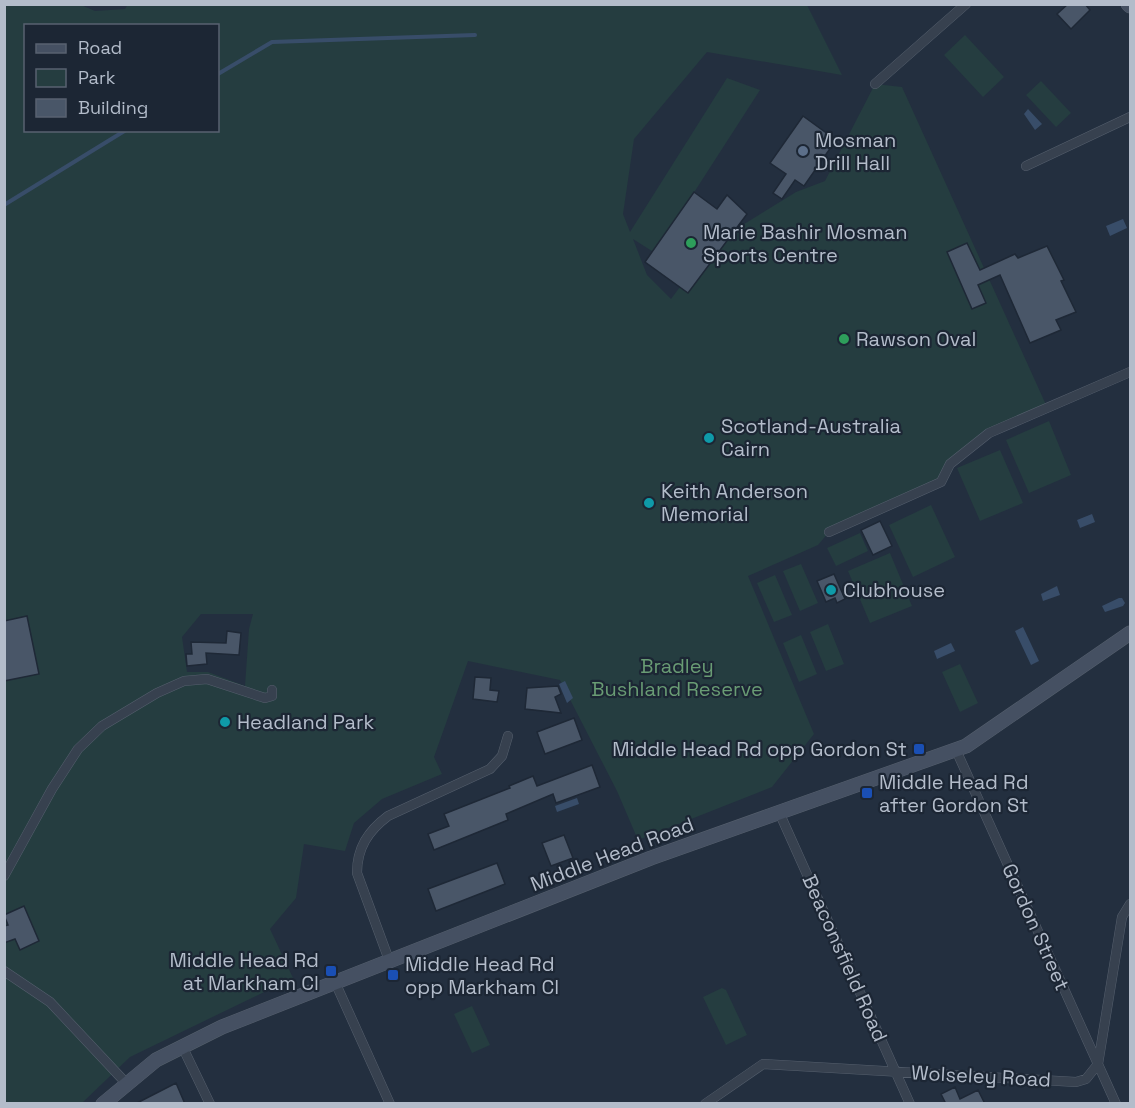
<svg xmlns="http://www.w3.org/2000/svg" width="1135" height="1108" viewBox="0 0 1135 1108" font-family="'Space Grotesk',sans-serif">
	<rect width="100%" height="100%" fill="#232f3f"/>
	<!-- green -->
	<path fill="#253d40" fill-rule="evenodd" d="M128 4 807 5 842 75 707 52 634 139 623 214 630 232 727 78 760 90 655 253 633 239 647 275 671 299 712 244 796 192 825 181 875 84 902 87 1047 407 989 433 950 464 941 482 829 532 818 545 748 576 814 734 772 787 638 840 617 791 560 680 468 661 434 757 442 774 382 799 354 823 345 851 304 844 296 898 270 929 293 978 130 1057 82 1103 5 1104V5H81L95 11 125 9ZM26 26H218V130H26ZM201 614H253L249 629 245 686 208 672H187L182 637Z
		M965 35 1004 77 983 97 944 55Z
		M1041 81 1071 113 1056 127 1026 95Z
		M1049 421 1071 475 1029 493 1006 440Z
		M1000 450 1023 503 980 521 957 468Z
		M931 505 955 557 913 577 889 525Z
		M860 533 868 551 836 566 827 548Z
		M890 553 912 606 870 623 848 571Z
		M801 564 818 603 800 611 783 571Z
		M775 575 792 615 774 622 757 583Z
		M828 624 844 664 826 671 810 632Z
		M801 635 817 674 799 682 783 643Z
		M960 664 978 703 960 712 942 672Z
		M722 988 726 990 747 1035 726 1045 703 997Z
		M472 1006 490 1045 472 1053 454 1014Z"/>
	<!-- water -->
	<path fill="#384d69" d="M1028 109 1042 124 1035 130 1024 114Z
		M1123 219 1127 228 1110 236 1106 226Z
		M1092 514 1095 522 1080 528 1077 520Z
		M1057 586 1060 595 1043 601 1041 594Z
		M1119 598H1122L1125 603 1123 606 1105 612 1102 606Z
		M1023 627 1039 661 1031 665 1015 631Z
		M951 643 955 651 937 659 934 651Z
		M565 681 573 698 567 703 559 684Z
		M577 798 579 804 557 812 555 806Z"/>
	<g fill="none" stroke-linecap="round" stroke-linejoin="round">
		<!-- stream -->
		<path stroke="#384d69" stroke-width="4" d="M218 74 272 42 475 35
			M4 205 126 130"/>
	</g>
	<!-- building -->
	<path fill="#495668" stroke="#1e2836" stroke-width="1.5" d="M1068 4H1085L1090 10 1071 29 1057 14Z
		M803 116 836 140 804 186 795 180 782 199 773 193 786 174 770 163Z
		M694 192 717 209 727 195 747 214 688 293 645 262Z
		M967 243 980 270 1015 254 1018 258 1047 246 1064 280 1061 281 1076 312 1056 320 1061 330 1030 343 1000 275 978 285 986 303 972 309 947 252Z
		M880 521 892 546 873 555 861 530Z
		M834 574 845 599 837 603 835 598 826 602 817 581Z
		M27 616 39 674 4 681V621Z
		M227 631 241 633 239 655 206 653 207 664 187 666 186 654H192L191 642 226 643Z
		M475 677 491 678 490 690 499 691 497 702 473 699Z
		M558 686 561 694 555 697 561 713 525 709 527 688Z
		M574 718 582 740 545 754 537 732Z
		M592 765 600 787 556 803 553 794 506 814 508 820 434 850 428 834 449 826 444 814 510 788 509 786 533 776 537 786Z
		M564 835 573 858 551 866 542 843Z
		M497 863 505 884 436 911 428 889Z
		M24 906 39 941 20 950 15 939 4 943V926L8 925 4 915Z
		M176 1083 185 1104H135Z
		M955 1087 960 1099 978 1090 985 1104H946L941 1094Z"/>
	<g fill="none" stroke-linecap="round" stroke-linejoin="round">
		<defs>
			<path id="street" d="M875 84 966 4
				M1026 166 1130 117
				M829 532 941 482 950 464 989 433 1130 372
				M956 750 1116 1104
				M779 812 910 1104
				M4 876 52 789 78 749 102 726 157 693 184 681 207 679 265 698 272 696V690
				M389 960 357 873C357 848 368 831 388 816L490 769 502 756 508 736
				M4 971 50 1002 126 1083
				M335 982 390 1104
				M182 1046 210 1104
				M705 1104 763 1064 1076 1082 1086 1079 1098 1064 1122 917 1130 904"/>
			<path id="secondary" d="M1128 4 1130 6
				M103 1104 156 1060 222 1027 651 858 966 746 1130 633"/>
		</defs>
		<!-- street casing -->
		<use href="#street" stroke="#555f6d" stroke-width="10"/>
		<!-- secondary casing -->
		<use href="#secondary" stroke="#555f6d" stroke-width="15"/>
		<!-- street -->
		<use href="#street" stroke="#37414f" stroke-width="9"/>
		<!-- secondary -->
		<use href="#secondary" stroke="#455062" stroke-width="14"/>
	</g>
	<!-- markers -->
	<circle fill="#5c6f8a" stroke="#1c2634" stroke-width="2" cx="803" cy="151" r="6"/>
	<g fill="#2e9e5b" stroke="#1c2634" stroke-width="2">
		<circle cx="691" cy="243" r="6"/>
		<circle cx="844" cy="339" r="6"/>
	</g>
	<g fill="#0f9aa8" stroke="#1c2634" stroke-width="2">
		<circle cx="709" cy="438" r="6"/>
		<circle cx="649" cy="503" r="6"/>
		<circle cx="831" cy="590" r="6"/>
		<circle cx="225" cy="722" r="6"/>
	</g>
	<g fill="#1a4fb4" stroke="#1c2634" stroke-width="2">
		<rect x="913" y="743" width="12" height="12" rx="3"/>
		<rect x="861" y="787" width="12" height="12" rx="3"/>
		<rect x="325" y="965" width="12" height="12" rx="3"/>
		<rect x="387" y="969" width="12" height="12" rx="3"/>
	</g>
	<g text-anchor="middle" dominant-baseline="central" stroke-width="4.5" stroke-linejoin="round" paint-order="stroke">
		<!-- poi labels -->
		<g font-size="20" fill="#b3bcca" stroke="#1c2634" text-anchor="start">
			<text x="815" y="140">Mosman<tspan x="815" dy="23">Drill Hall</tspan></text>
			<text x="703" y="232">Marie Bashir Mosman<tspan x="703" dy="23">Sports Centre</tspan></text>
			<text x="856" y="339">Rawson Oval</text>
			<text x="721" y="426">Scotland-Australia<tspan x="721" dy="23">Cairn</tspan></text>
			<text x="661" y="491">Keith Anderson<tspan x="661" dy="23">Memorial</tspan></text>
			<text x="843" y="590">Clubhouse</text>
			<text x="237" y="722">Headland Park</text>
			<text x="907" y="749" text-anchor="end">Middle Head Rd opp Gordon St</text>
			<text x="879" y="782">Middle Head Rd<tspan x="879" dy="23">after Gordon St</tspan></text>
			<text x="319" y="960" text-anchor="end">Middle Head Rd<tspan x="319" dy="23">at Markham Cl</tspan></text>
			<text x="405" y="964">Middle Head Rd<tspan x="405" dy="23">opp Markham Cl</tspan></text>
		</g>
		<!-- park labels -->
		<g font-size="20" fill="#699c74" stroke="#1c2634">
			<text x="677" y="666">Bradley<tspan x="677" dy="23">Bushland Reserve</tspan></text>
		</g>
		<!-- street labels -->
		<g font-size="20" fill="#b3bcca" stroke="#1c2634">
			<text transform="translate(612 854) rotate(-21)">Middle Head Road</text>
			<text transform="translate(1036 927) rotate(66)">Gordon Street</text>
			<text transform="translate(845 958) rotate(66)">Beaconsfield Road</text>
			<text transform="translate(981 1076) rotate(3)">Wolseley Road</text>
		</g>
	</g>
	<!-- border -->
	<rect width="1135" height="1108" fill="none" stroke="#b3bcca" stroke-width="12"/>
	<!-- legend -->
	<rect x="24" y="24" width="195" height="108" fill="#1c2634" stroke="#586270" stroke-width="1.5"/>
	<rect x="36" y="44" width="30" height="9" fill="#455062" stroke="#586270" stroke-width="1.5"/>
	<text x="78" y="54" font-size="18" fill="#b3bcca">Road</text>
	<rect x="36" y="69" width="30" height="18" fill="#253d40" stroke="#586270" stroke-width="1.5"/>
	<text x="78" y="84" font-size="18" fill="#b3bcca">Park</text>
	<rect x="36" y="99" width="30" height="18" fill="#495668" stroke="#586270" stroke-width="1.5"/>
	<text x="78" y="114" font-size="18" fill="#b3bcca">Building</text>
</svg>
